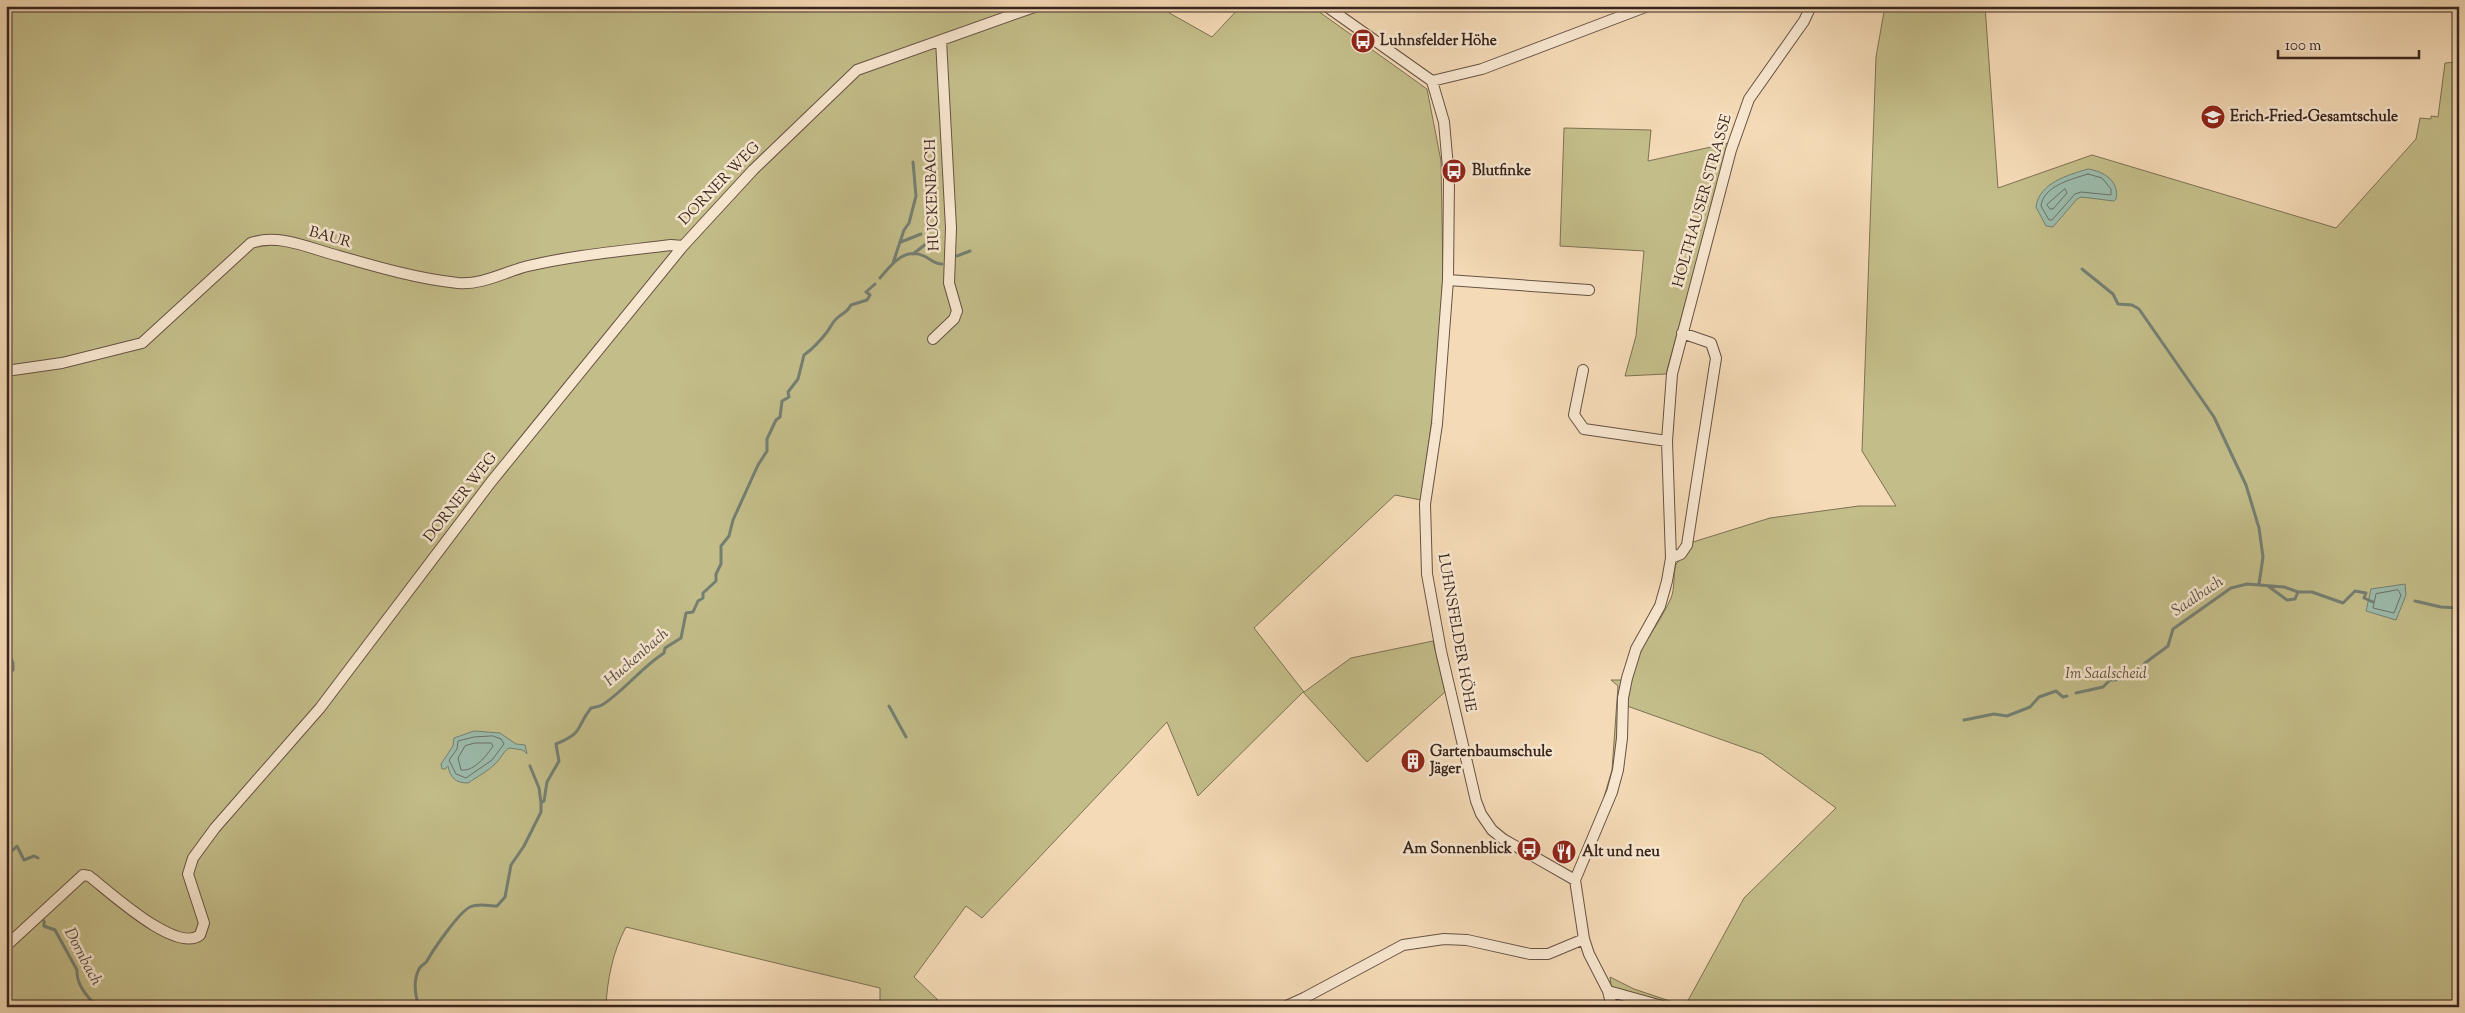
<svg xmlns="http://www.w3.org/2000/svg" width="2465" height="1013" viewBox="0 0 2465 1013" font-family="'Sorts Mill Goudy',serif">
	<rect width="100%" height="100%" fill="#f4dab6"/>
	<filter id="stains"><feTurbulence type="fractalNoise" baseFrequency=".004" numOctaves="4"/><feColorMatrix values="0 0 0 0 .2 0 0 0 0 .09 0 0 0 0 .02 0 0 0 .5 -.17"/></filter>
	<radialGradient id="worn" r=".72"><stop offset=".6" stop-color="#630" stop-opacity="0"/><stop offset="1" stop-color="#630" stop-opacity=".3"/></radialGradient>
	<!-- green -->
	<path fill="#c3bd89" stroke="#7e7154" d="M6 6H1157L1212 37 1241 6H1311L1427 89 1441 161 1443 274 1437 383 1421 500 1395 495 1254 628 1304 692 1351 658 1433 641 1445 692 1367 762 1303 692 1198 796 1167 722 982 918 966 906 914 977 940 1002 937 1007H880V988L626 927C613 951 607 980 606 1007H6V950L13 944 6 937Z
		M1885 6H1985L1998 188 2092 155 2336 228 2416 139 2420 118 2431 119V116L2438 117 2445 63 2459 62V1007H1614L1610 977 1634 989 1685 1006 1744 898 1836 808 1762 754 1627 706C1623 664 1655 634 1671 598 1675 589 1673 574 1676 564L1686 554 1693 542 1770 518 1859 506H1896L1862 451 1876 57Z
		M1564 128 1651 130 1648 161 1729 143 1666 374 1625 376 1636 336 1644 251 1560 246Z
		M1611 680H1622L1616 762 1606 798 1604 797 1612 770 1618 686Z"/>
	<!-- water -->
	<path fill="#9cbbac" stroke="#747f73" d="M2088 169C2103 171 2120 181 2116 199L2114 201 2081 197 2077 199 2053 227 2046 226 2036 207C2039 183 2068 175 2088 169Z
		M2405 584 2406 595 2396 620 2366 611 2371 589Z
		M474 731 500 733 516 744 525 745 527 754 523 750 509 748C502 753 501 759 495 764 488 771 477 777 468 783 455 783 450 777 448 766L445 769H442L441 764 453 746 454 738Z"/>
	<g fill="none" stroke-linecap="round" stroke-linejoin="round">
		<!-- shore -->
		<path stroke="#6a7065" stroke-width="1" d="M2088 174 2102 178 2111 189V195L2081 192 2075 194 2052 220H2049L2041 206C2043 186 2072 179 2088 174Z
			M2065 189 2067 193 2053 209H2050L2047 205Z
			M2398 590 2401 595 2394 613 2373 608 2376 594Z
			M493 736 501 739 504 744 492 760 466 778 456 774 449 760 457 749 458 741 474 737Z
			M475 743H491L493 746C487 755 474 772 461 770L458 758 465 746Z"/>
		<!-- stream -->
		<path stroke="#747f73" stroke-width="3" d="M901 242 921 234
			M913 254 931 240
			M957 256 970 251
			M893 263 904 230 909 223 916 196 913 162
			M2082 269 2113 294 2118 304 2132 305 2139 309 2214 417 2246 485 2259 528 2263 557 2259 584
			M880 278C891 265 904 247 924 256 931 259 934 264 942 264
			M2268 586 2287 600 2295 599 2298 592
			M2415 601 2441 607 2459 608
			M6 648 13 663V670L6 674
			M2076 693 2103 687 2110 680H2116L2141 669 2145 663 2168 646 2173 629 2231 588 2247 584 2284 587 2298 592H2312L2343 603 2355 591 2366 593 2364 598 2373 602
			M889 706 906 737
			M1964 720 1994 714 2007 716 2030 707 2039 697 2056 691 2063 697 2067 696
			M530 766 539 788 541 803
			M8 839 9 849 13 850 17 846 24 860 34 856 38 858
			M44 921V926L55 930 77 970C76 985 88 998 98 1007
			M419 1007C415 995 413 981 419 969 421 965 425 964 427 961 433 950 459 912 470 907 479 903 488 906 497 906L505 897 511 865 524 846 541 812V803L544 801 547 782 559 761 556 744C585 732 575 728 591 708 594 707 599 707 602 705 624 691 642 667 664 653L665 648 681 638 686 613 693 612 698 601 703 598V593L716 581V574L721 564V546L729 536 733 520 758 465 767 451V439L776 420 780 417 782 401 789 397 788 392 798 379 804 355C814 348 820 341 827 332 830 328 832 323 836 319 842 313 847 313 851 305L867 300 870 295 866 292 875 284"/>
		<defs>
			<path id="street" d="M1326 6 1432 81 1444 122 1449 179 1448 280 1437 424 1425 504 1427 574 1441 651 1476 801 1481 814 1492 830 1503 839 1575 880
				M1432 81 1482 69 1648 6
				M1448 280 1589 290
				M933 339 954 319 957 311 949 283 951 228 941 40
				M1583 370 1574 415 1584 429 1667 441
				M6 371 62 363 142 343 251 243C280 233 311 249 339 256 377 267 419 279 458 283 483 285 504 272 528 266 574 255 624 251 671 245L683 246
				M1671 558 1681 554 1687 545 1716 358 1711 343 1682 333
				M6 946 83 875 89 876C109 891 176 954 200 935L204 923 188 874 193 858 215 828 320 708 491 482 683 246 753 170 857 70 1037 6
				M1608 991 1666 1007
				M1284 1007 1304 998 1403 945 1444 939 1467 940 1530 954H1548L1584 939
				M1612 1007 1608 991 1589 954 1584 939 1575 880 1612 792 1618 770 1622 738 1623 698 1627 678 1636 649 1660 606 1667 581 1671 558 1667 441 1672 374 1731 150 1749 99 1804 21 1811 6"/>
		</defs>
		<!-- street casing -->
		<use href="#street" stroke="#675244" stroke-width="12"/>
		<!-- street -->
		<use href="#street" stroke="#f8e7d0" stroke-width="10"/>
	</g>
	<!-- icons -->
	<defs>
		<symbol id="bus-disc" viewBox="-11 -11 22 22"><circle r="9.5" fill="#8f2418" stroke="#f8e7d0"/><path d="M-5-6H5V4H4V6H2V4H-2V6H-4V4H-5ZM-3.5-4V0h7V-4ZM-3.5 1.2v1.5H-2V1.2ZM2 1.2v1.5H3.5V1.2Z" fill="#fff"/></symbol>
		<symbol id="school-disc" viewBox="-11 -11 22 22"><circle r="9.5" fill="#8f2418" stroke="#f8e7d0"/><path d="M0-5L7-2L0 1L-7-2ZM-4 1L0 2.5L4 1V4Q0 6-4 4Z" fill="#fff"/></symbol>
		<symbol id="building-disc" viewBox="-11 -11 22 22"><circle r="9.5" fill="#8f2418" stroke="#f8e7d0"/><path d="M-4-6H4V6H1V3H-1V6H-4ZM-2.5-4.3h1.7v1.8h-1.7ZM.8-4.3h1.7v1.8H.8ZM-2.5-1h1.7V.8h-1.7ZM.8-1h1.7V.8H.8Z" fill="#fff"/></symbol>
		<symbol id="restaurant-disc" viewBox="-11 -11 22 22"><circle r="9.5" fill="#8f2418" stroke="#f8e7d0"/><path d="M-5-6h1v4h1v-4h1v4h1v-4h1v5L-1.5 .5V6h-2V.5L-5-1ZM5-6V6H3V1.5H1.5Q1.5-4 5-6Z" fill="#fff"/></symbol>
	</defs>
	<g fill-rule="evenodd">
		<use href="#bus-disc" x="1349" y="27" width="28" height="28"/>
		<use href="#school-disc" x="2199" y="103" width="28" height="28"/>
		<use href="#bus-disc" x="1440" y="157" width="28" height="28"/>
		<use href="#building-disc" x="1399" y="747" width="28" height="28"/>
		<use href="#bus-disc" x="1515" y="835" width="28" height="28"/>
		<use href="#restaurant-disc" x="1550" y="838" width="28" height="28"/>
	</g>
	<g text-anchor="middle" dominant-baseline="central" stroke-width="5" stroke-linejoin="round" paint-order="stroke">
		<!-- poi labels -->
		<g font-size="15" font-weight="bold" fill="#38251e" stroke="#f8e7d0" text-anchor="start">
			<text x="1380" y="41">Luhnsfelder Höhe</text>
			<text x="2230" y="117">Erich-Fried-Gesamtschule</text>
			<text x="1472" y="171">Blutfinke</text>
			<text x="1430" y="752">Gartenbaumschule<tspan x="1430" dy="17">Jäger</tspan></text>
			<text x="1512" y="849" text-anchor="end">Am Sonnenblick</text>
			<text x="1582" y="852">Alt und neu</text>
		</g>
		<!-- street labels -->
		<g font-size="15" fill="#38251e" stroke="#f8e7d0">
			<text transform="translate(720 184) rotate(-46)">DORNER WEG</text>
			<text transform="translate(933 195) rotate(-92)">HUCKENBACH</text>
			<text transform="translate(1703 201) rotate(-74)">HOLTHAUSER STRASSE</text>
			<text transform="translate(330 238) rotate(16)">BAUR</text>
			<text transform="translate(461 498) rotate(-52)">DORNER WEG</text>
			<text transform="translate(1456 633) rotate(80)">LUHNSFELDER HÖHE</text>
		</g>
		<!-- park labels -->
		<g font-size="15" font-style="italic" fill="#5b4b39" stroke="#f8e7d0">
			<text x="2106" y="674">Im Saalscheid</text>
		</g>
		<!-- water labels -->
		<g font-size="16" font-style="italic" fill="#514a42" stroke="#f8e7d0">
			<text transform="translate(2198 597) rotate(-34)">Saalbach</text>
			<text transform="translate(637 658) rotate(-41)">Huckenbach</text>
			<text transform="translate(82 957) rotate(62)">Dornbach</text>
		</g>
	</g>
	<!-- margin -->
	<rect width="2465" height="1013" fill="none" stroke="#f4dab6" stroke-width="25"/>
	<rect x="8" y="8" width="2450" height="998" fill="none" stroke="#38251e" stroke-width="2.5"/>
	<rect x="12" y="12" width="2440" height="988" fill="none" stroke="#38251e"/>
	<!-- scale -->
	<path d="M2278 50v8h141v-8" fill="none" stroke="#38251e" stroke-width="2.5"/>
	<text x="2285" y="50" font-size="15" fill="#38251e" stroke="#f8e7d0" stroke-width="4" paint-order="stroke">100 m</text>
	<rect width="100%" height="100%" filter="url(#stains)"/>
	<rect width="100%" height="100%" fill="url(#worn)"/>
</svg>
